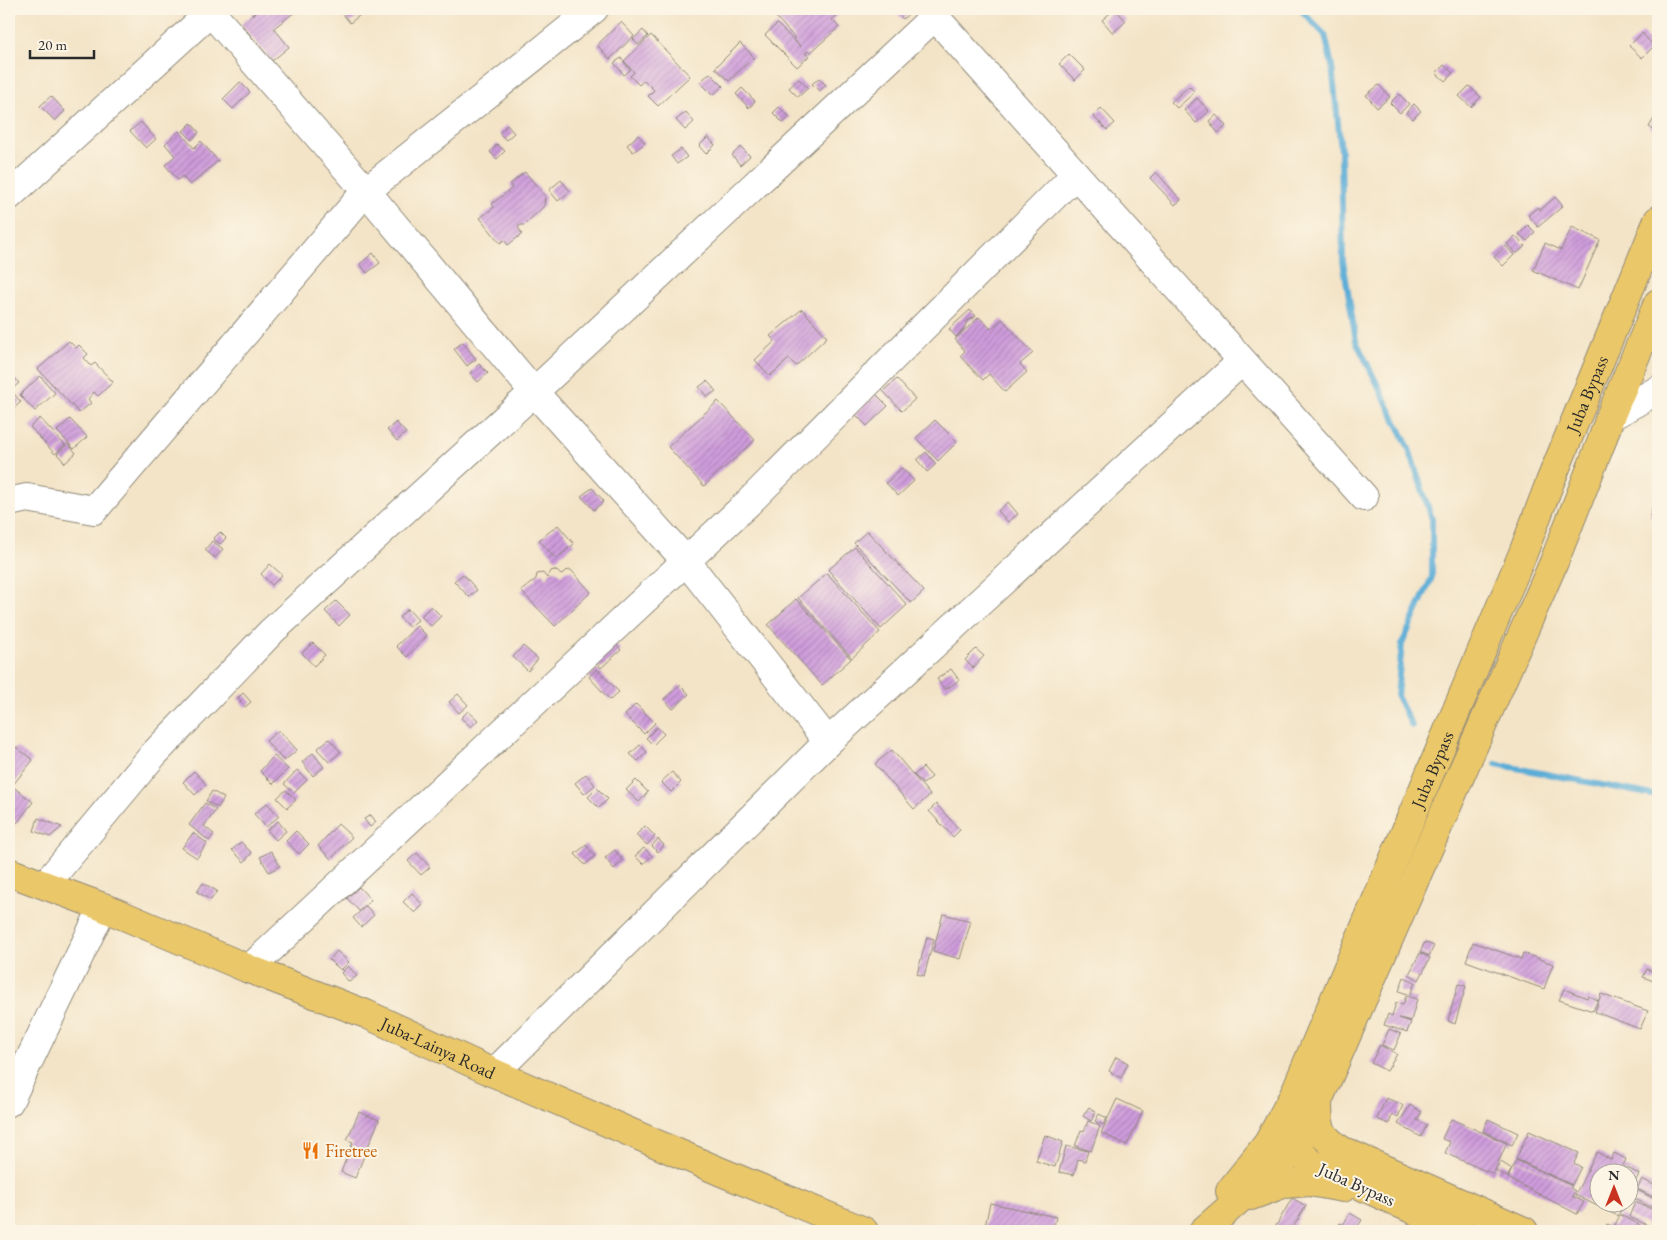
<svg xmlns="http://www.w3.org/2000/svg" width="1667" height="1240" viewBox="0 0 1667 1240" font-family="'EB Garamond',serif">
	<defs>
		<pattern id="building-hatch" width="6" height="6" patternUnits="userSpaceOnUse" patternTransform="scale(1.25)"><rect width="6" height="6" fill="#cf9cdc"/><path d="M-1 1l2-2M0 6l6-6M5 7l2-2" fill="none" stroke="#a87fb3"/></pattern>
	</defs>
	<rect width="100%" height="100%" fill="#fcf5e5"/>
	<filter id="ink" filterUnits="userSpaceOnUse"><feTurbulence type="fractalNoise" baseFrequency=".02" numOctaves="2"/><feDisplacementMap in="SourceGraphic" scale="10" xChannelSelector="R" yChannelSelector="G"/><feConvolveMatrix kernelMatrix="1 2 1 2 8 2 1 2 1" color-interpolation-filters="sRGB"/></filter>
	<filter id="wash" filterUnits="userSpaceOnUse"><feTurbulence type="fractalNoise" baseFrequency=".0096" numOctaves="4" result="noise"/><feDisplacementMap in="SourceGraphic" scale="20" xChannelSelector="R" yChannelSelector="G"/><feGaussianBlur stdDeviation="1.12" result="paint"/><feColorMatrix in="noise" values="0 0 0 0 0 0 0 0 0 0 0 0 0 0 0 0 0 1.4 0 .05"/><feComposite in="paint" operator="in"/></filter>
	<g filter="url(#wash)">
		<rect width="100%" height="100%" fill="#f3e4c7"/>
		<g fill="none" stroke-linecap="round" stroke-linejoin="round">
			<!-- stream -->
			<path stroke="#5cadd7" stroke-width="6" d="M1300 9 1325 35 1332 66 1341 151 1343 261 1356 341 1408 446 1432 519V577L1402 644 1397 696 1412 726
				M1496 764 1658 796"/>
		</g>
		<g id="blocks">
			<!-- building -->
			<path fill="url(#building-hatch)" d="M259 9H294L296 11 274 28 289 47 272 61 241 24Z
				M339 9H355L360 15 350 23Z
				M783 9H841L843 10 832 20 839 27 810 53 808 51 805 53 809 56 797 67 765 35 777 24 801 47 793 39 795 38 775 16Z
				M893 9H912L913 10 903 19Z
				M1115 9 1126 21 1113 33 1102 20Z
				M621 22 634 36 610 59 597 45Z
				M643 30 648 36 638 45 633 39Z
				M1642 33 1654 46 1642 58 1629 46Z
				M651 35 690 76 658 106 648 96 654 90 644 80 639 85 630 76 634 72 624 61Z
				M740 43 754 57 729 81 715 68Z
				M1069 54 1085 70 1075 80 1059 64Z
				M621 58 630 70 624 75 614 63Z
				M1444 65 1453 73 1445 81 1436 73Z
				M710 73 723 86 713 95 700 82Z
				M819 78 826 85 819 91 812 84Z
				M799 79 808 88 798 97 789 88Z
				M240 82 250 92 233 109 223 99Z
				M1379 85 1390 97 1377 108 1366 95Z
				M1189 86 1195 92 1177 108 1171 102Z
				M1469 86 1481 97 1471 107 1459 96Z
				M742 88 755 101 749 108 736 94Z
				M1399 94 1409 104 1400 113 1390 103Z
				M51 96 65 111 55 121 40 106Z
				M1197 98 1209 111 1196 123 1184 110Z
				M1414 104 1421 111 1413 119 1406 113Z
				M779 107 790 117 783 123 773 113Z
				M1101 108 1115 123 1107 130 1093 116Z
				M686 112 694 122 685 130 676 120Z
				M1216 115 1226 126 1218 133 1209 121Z
				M1655 117 1658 119V133L1649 127Z
				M141 122 156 139 146 148 130 131Z
				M191 123 199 132 192 140 183 131Z
				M507 125 514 133 506 140 499 133Z
				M179 131 194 148 201 141 218 161 190 185 182 176 178 180 165 165 175 156 165 144Z
				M638 135 645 143 633 152 627 145Z
				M708 137 715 145 706 154 699 146Z
				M497 144 505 151 497 159 490 152Z
				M741 147 750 156 740 165 732 155Z
				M681 149 687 157 677 164 671 156Z
				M525 172 545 196 544 206 524 225H521L518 227 522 234 508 245 504 240 500 243 480 218 494 207 492 204 512 188 510 184Z
				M1156 172 1181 200 1175 205 1150 178Z
				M561 180 570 191 558 201 549 190Z
				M1555 197 1563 206 1538 227 1528 215 1538 207 1540 210Z
				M1528 225 1535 232 1527 241 1519 234Z
				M1572 227 1600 240 1578 290 1533 270 1545 243 1561 250Z
				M1515 236 1525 246 1516 254 1507 244Z
				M1506 246 1514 255 1503 266 1494 257Z
				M373 253 380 263 367 273 360 264Z
				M802 309 827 337 796 366 789 359 770 376 755 360 775 341 770 336Z
				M970 310 976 316 967 321 964 329 956 337 949 329Z
				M979 317 991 329 1002 319 1033 353 1020 364 1027 372 1005 392 989 374 983 380 960 356 965 351 955 339Z
				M69 341 76 348 79 345 88 354 84 358 91 366 95 363 113 382 98 396 94 392 88 399 91 403 79 413 38 369Z
				M463 342 476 359 467 366 454 349Z
				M479 364 488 373 478 382 470 373Z
				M12 375 19 383 12 389 9 385V378Z
				M40 376 55 393 35 411 20 395Z
				M897 379 915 399 902 411 883 391Z
				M707 381 716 391 707 397 699 387Z
				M9 388 21 402 13 409 9 404Z
				M876 394 888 406 867 426 855 414Z
				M718 401 755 440 704 486 668 447Z
				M40 418 65 445 55 454 30 427Z
				M70 419 87 437 74 449 57 431Z
				M935 420 957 442 938 461 916 438Z
				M396 422 406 433 397 441 387 430Z
				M68 444 76 453 65 463 57 454Z
				M926 452 936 464 927 472 917 460Z
				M902 468 914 481 898 496 886 483Z
				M592 488 604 501 594 510 581 496Z
				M1655 498 1658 499V518L1650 516Z
				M1008 502 1018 514 1008 522 998 511Z
				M558 525 574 544 556 559 539 540Z
				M867 531 924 591 911 603 854 543Z
				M220 532 226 538 220 544 213 539Z
				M212 541 223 549 215 558 205 550Z
				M855 547 907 605 881 629 828 570Z
				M270 564 282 575 272 585 261 574Z
				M554 570 557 571 561 575 565 571 571 570 591 592 555 626 521 591 536 579 537 574 543 573 547 578 551 571Z
				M827 573 880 632 852 658 798 598Z
				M463 574 477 590 469 597 454 581Z
				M796 599 851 659 822 685 768 625Z
				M336 601 350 615 339 626 325 611Z
				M431 606 441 616 431 626 421 616Z
				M408 609 418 620 409 627 399 617Z
				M417 626 427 636 407 657 396 646Z
				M613 641 621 650 601 668 593 659Z
				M313 643 325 655 314 666 302 653Z
				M523 646 538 659 528 671 513 657Z
				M976 649 984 656 973 668 965 660Z
				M597 669 619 692 610 700 589 677Z
				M951 669 959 680 945 690 937 679Z
				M680 685 689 694 673 709 664 699Z
				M243 693 251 702 245 707 238 698Z
				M458 694 468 705 459 713 449 702Z
				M636 704 655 723 644 734 625 715Z
				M468 711 478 720 471 727 461 718Z
				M657 727 664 734 653 745 646 738Z
				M279 730 297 750 284 761 266 741Z
				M329 739 341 752 329 762 317 749Z
				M640 745 647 752 638 761 630 754Z
				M16 747 33 760 12 786 33 802 17 823 9 817V755Z
				M892 750 930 795 914 809 875 764Z
				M313 753 324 767 313 776 302 762Z
				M274 756 288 769 273 784 260 771Z
				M923 767 932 777 923 784 914 775Z
				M297 770 307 780 294 793 284 784Z
				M194 771 206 784 195 795 183 782Z
				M672 772 681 782 671 792 661 782Z
				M586 774 595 785 584 794 575 783Z
				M636 780 648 792 639 802 626 790Z
				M597 788 608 799 599 808 588 797Z
				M286 790 296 800 287 808 277 798Z
				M212 791 224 798 218 808 206 801Z
				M205 803 216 810 204 826 214 834 209 841 189 825Z
				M267 803 279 816 266 827 254 814Z
				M936 804 960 830 953 837 929 811Z
				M371 815 376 822 370 827 364 819Z
				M38 818 62 827 50 837 34 831Z
				M278 821 286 831 276 840 267 830Z
				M338 824 352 837 331 859 318 846Z
				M645 826 655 836 647 845 636 835Z
				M296 831 309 844 299 854 286 841Z
				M193 833 207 843 197 858 182 848Z
				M658 839 664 845 658 852 652 846Z
				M241 842 252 853 244 862 232 850Z
				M586 845 595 856 585 865 575 854Z
				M644 848 652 856 643 864 635 856Z
				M615 850 623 861 614 869 605 858Z
				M271 851 280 866 269 872 260 857Z
				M417 853 430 867 421 875 408 861Z
				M203 883 217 891 211 900 197 892Z
				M359 887 371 900 359 911 347 898Z
				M412 893 423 905 415 913 403 902Z
				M366 906 374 915 361 927 353 918Z
				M943 914 971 921 960 959 933 951Z
				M927 937 934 939 924 976 917 974Z
				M1425 942 1434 946 1429 956 1420 952Z
				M1473 942 1521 959 1523 953 1553 964 1544 989 1466 961Z
				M337 951 349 962 341 970 329 960Z
				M1420 953 1430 958 1419 980 1409 974Z
				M348 966 357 976 349 982 341 973Z
				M1647 969 1658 974 1656 982 1643 977Z
				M1404 977 1415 982 1410 995 1399 991Z
				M1458 984 1466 986 1455 1024 1448 1021Z
				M1564 989 1587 998 1588 996 1598 1000 1593 1011 1559 1000Z
				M1601 994 1648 1011 1640 1029 1595 1012Z
				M1406 996 1417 999 1411 1021 1399 1018 1411 1022 1407 1032 1384 1025 1388 1014 1392 1016 1396 1003 1403 1005Z
				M1389 1029 1401 1034 1394 1050 1382 1045Z
				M1380 1045 1397 1054 1387 1071 1371 1063Z
				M1116 1057 1128 1063 1121 1078 1109 1071Z
				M1386 1098 1403 1105 1398 1117 1392 1115 1389 1124 1377 1119Z
				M1117 1099 1143 1111 1127 1145 1101 1133Z
				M1410 1105 1422 1112 1417 1120 1427 1125 1421 1137 1398 1124Z
				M1089 1107 1096 1112 1091 1121 1083 1116Z
				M359 1112 379 1120 355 1178 341 1172 353 1142 347 1140Z
				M1099 1114 1107 1118 1103 1125 1095 1121Z
				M1451 1119 1507 1143 1493 1174 1445 1153 1450 1142 1442 1139Z
				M1488 1119 1518 1133 1512 1145 1483 1131Z
				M1088 1121 1100 1126 1091 1151 1075 1146 1081 1130 1084 1131Z
				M1529 1131 1579 1153 1574 1163 1581 1167 1572 1185 1516 1159Z
				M1045 1135 1063 1142 1055 1167 1036 1161Z
				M1066 1146 1088 1151 1085 1161 1078 1159 1074 1175 1059 1172Z
				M1597 1152 1611 1160 1614 1153 1626 1159 1623 1166 1639 1174 1630 1193V1172H1600V1202H1625L1618 1216 1575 1195Z
				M1516 1160 1572 1186 1570 1188 1575 1191 1572 1196 1584 1202 1577 1214 1508 1178Z
				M1501 1162 1512 1169 1507 1177 1496 1171Z
				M1642 1179 1658 1187V1199L1637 1189Z
				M1637 1190 1658 1201 1657 1210 1633 1198Z
				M1292 1198 1306 1206 1291 1231H1273Z
				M1635 1202 1658 1212 1652 1227 1629 1217Z
				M990 1203 1056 1217 1053 1231H984Z
				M1350 1213 1362 1220 1355 1231 1336 1230 1340 1223 1343 1225Z
				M1620 1215 1639 1224 1636 1231H1604L1607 1224 1614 1227Z"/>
		</g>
	</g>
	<g filter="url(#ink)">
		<use href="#blocks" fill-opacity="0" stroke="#8f8879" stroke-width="1"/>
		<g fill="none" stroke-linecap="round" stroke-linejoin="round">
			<defs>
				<path id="minor" d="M208 9 366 191 534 392 686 561 828 742 494 1073
					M928 9 1364 497
					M9 196 214 9
					M1610 417 1658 390
					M9 502 27 498 94 510 366 191 594 9
					M828 742 1242 361
					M45 885 154 754 272 631 534 392 935 16
					M249 969 748 503 1075 175
					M9 1102 103 907"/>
				<g id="major">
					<path id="s1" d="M9 872 103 907 249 969 366 1014 494 1073 719 1171 864 1231"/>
					<path d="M1230 1191 1268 1143 1290 1102"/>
					<path d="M1251 1196 1283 1184 1310 1182 1343 1188"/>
					<path d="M1203 1231 1297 1149 1305 1132"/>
					<path id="s2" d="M1460 1231 1309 1162C1288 1139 1290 1126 1293 1097L1523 553 1550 482 1658 220"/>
					<path d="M1524 1231 1341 1150C1319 1135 1318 1128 1318 1101L1554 562 1601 443 1610 417 1658 303"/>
				</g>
			</defs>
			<!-- minor casing -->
			<use href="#minor" stroke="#8f8879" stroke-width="30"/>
			<!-- major casing -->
			<use href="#major" stroke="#8f8879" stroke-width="30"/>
			<!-- minor -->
			<use href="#minor" stroke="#fff" stroke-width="28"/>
			<!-- major -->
			<use href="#major" stroke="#eac769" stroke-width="28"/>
		</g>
	</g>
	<!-- icons -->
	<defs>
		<symbol id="restaurant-bare" viewBox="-9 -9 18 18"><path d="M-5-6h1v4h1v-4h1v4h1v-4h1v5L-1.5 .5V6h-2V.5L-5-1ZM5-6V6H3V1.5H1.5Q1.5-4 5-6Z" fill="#e8710a" stroke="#fcf5e5" stroke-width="2.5" paint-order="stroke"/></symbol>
	</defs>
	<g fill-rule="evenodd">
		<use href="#restaurant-bare" x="298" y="1138" width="25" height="25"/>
	</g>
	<g text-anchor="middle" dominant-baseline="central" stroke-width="4" stroke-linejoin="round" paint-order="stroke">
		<!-- street labels -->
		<g font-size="18" fill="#2b2b2b" stroke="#fcf5e5">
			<text stroke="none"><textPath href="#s2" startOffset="998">Juba Bypass</textPath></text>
			<text stroke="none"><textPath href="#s2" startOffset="592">Juba Bypass</textPath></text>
			<text stroke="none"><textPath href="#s1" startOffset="464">Juba-Lainya Road</textPath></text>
			<text transform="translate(1357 1184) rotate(24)">Juba Bypass</text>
		</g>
		<!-- food labels -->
		<g font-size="18" fill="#c56008" stroke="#fcf5e5" text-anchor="start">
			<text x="325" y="1150">Firetree</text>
		</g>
	</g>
	<!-- margin -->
	<rect width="1667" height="1240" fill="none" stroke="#fcf5e5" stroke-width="30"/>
	<!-- north arrow -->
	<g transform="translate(1614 1188)"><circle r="24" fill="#fcf5e5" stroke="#a8a49b"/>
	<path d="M0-4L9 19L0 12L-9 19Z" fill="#c8321e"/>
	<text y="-8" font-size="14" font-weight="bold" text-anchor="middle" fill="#2b2b2b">N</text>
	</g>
	<!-- scale -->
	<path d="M30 50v8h64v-8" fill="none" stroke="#2b2b2b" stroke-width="2.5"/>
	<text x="38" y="50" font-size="15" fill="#2b2b2b" stroke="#fcf5e5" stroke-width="4" paint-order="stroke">20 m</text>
</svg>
